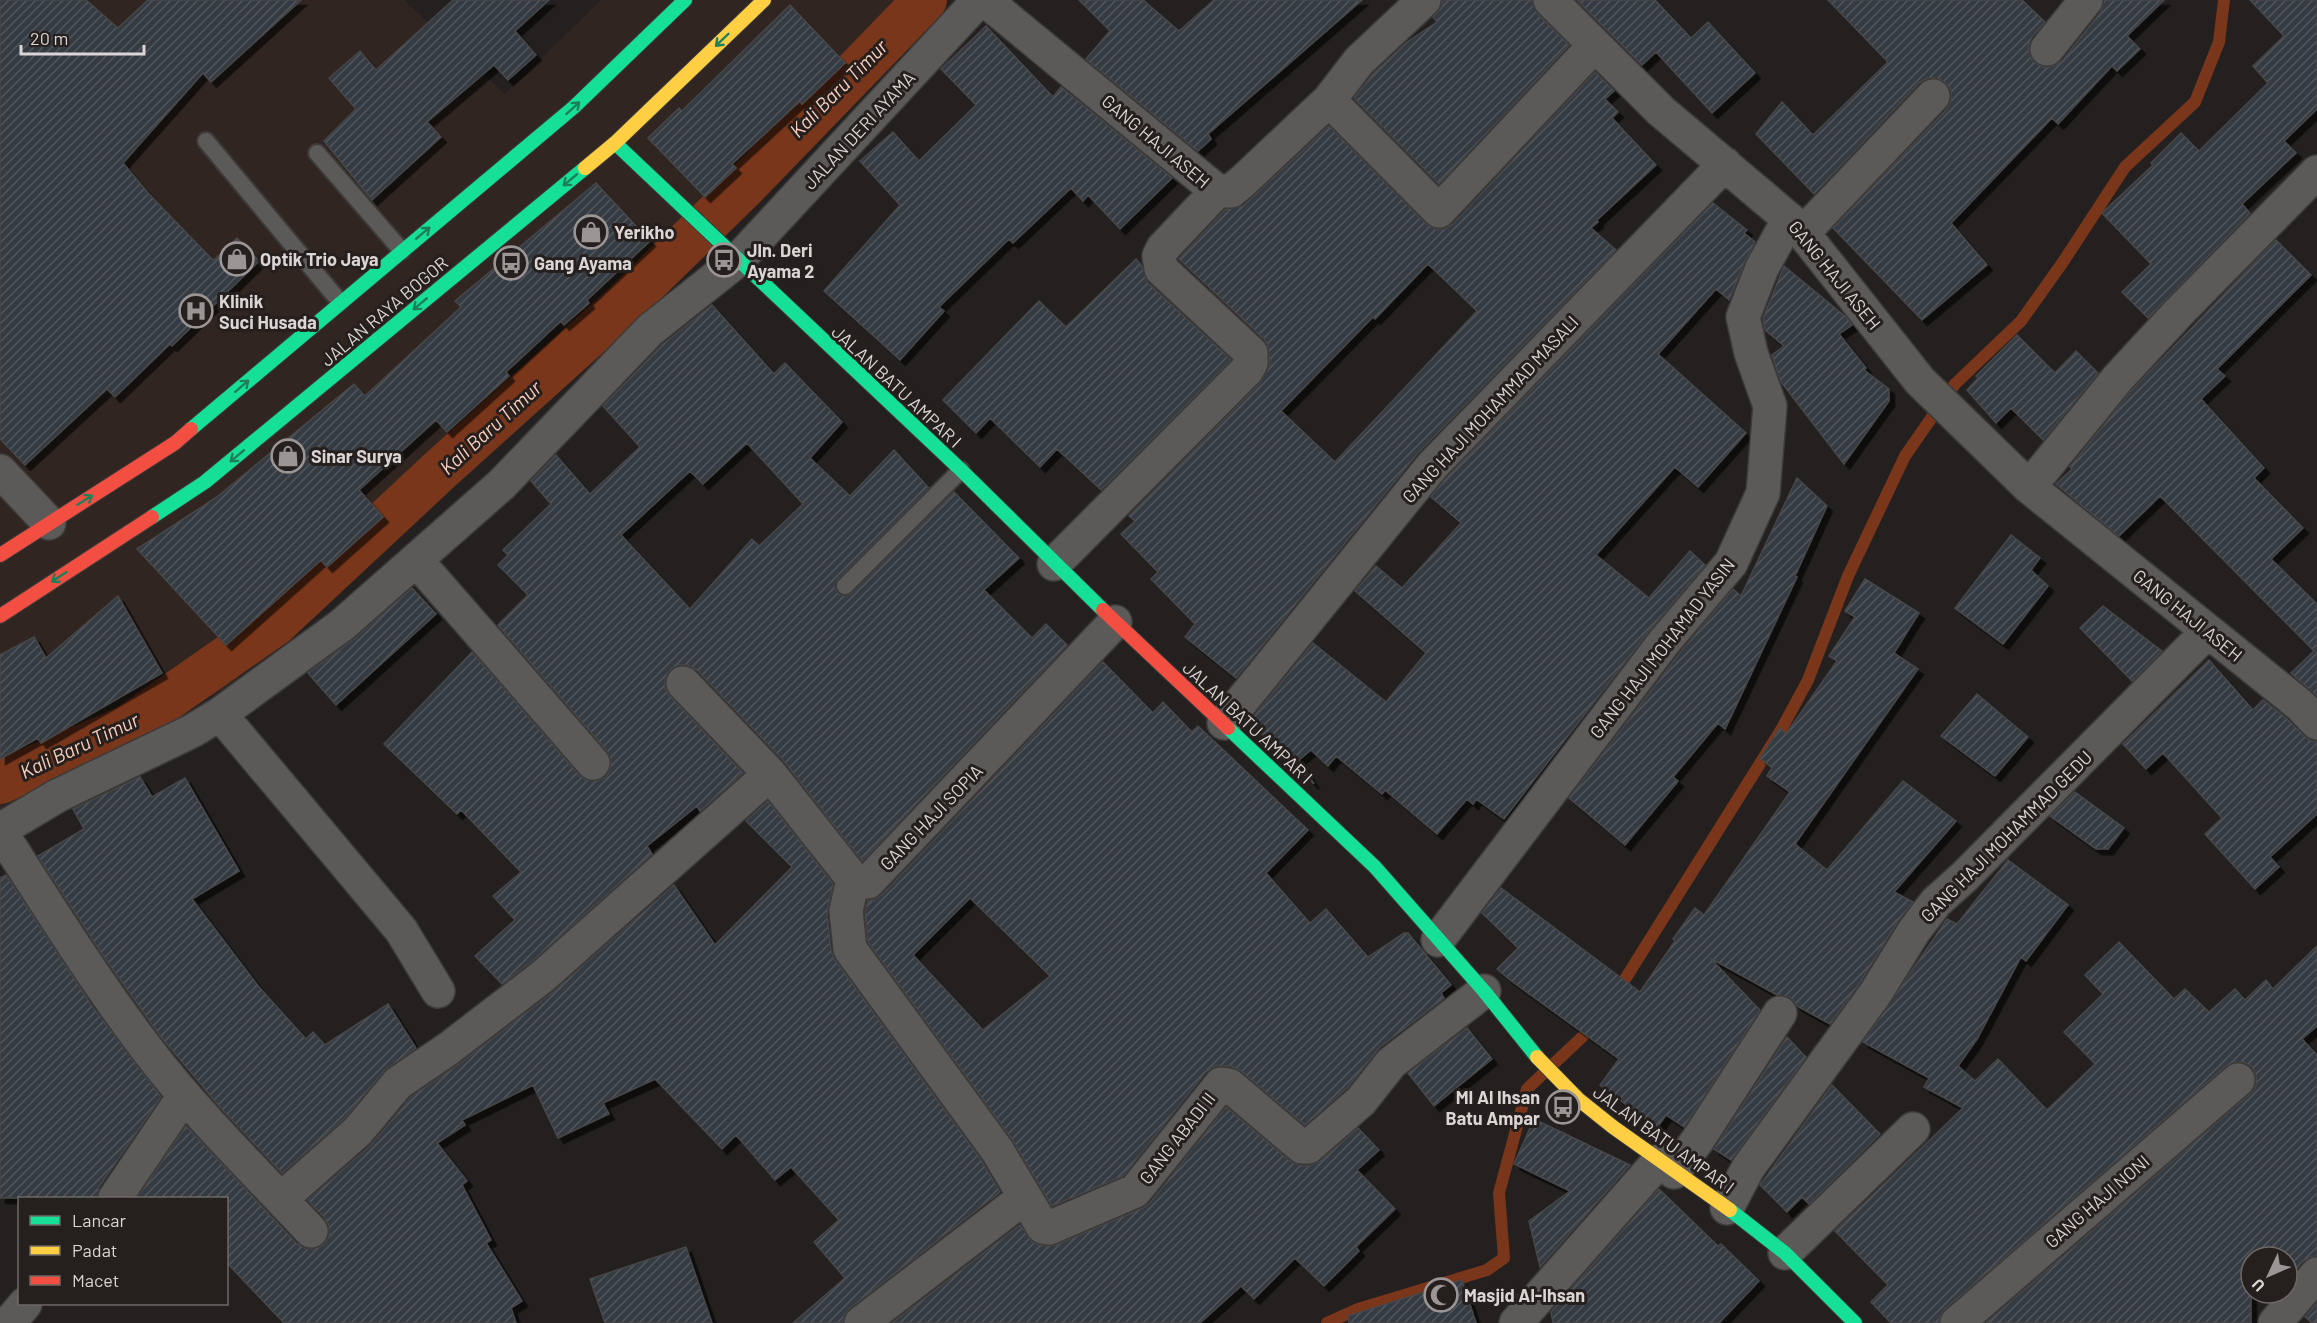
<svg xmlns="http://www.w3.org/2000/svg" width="2317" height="1323" viewBox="0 0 2317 1323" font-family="Barlow,sans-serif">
	<defs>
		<pattern id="building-hatch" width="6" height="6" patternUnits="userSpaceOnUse" patternTransform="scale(1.5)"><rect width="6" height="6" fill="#343b42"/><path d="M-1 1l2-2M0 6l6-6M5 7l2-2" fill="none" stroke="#51575c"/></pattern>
		<filter id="shadow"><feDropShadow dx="5.5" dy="5.5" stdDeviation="0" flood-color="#0009"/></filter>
	</defs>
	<rect width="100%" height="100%" fill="#23201f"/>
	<!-- built -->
	<path fill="#302521" d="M0 0H404L505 94 601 0H920L726 231 228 687 0 809Z"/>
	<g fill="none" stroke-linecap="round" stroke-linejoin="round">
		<!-- stream -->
		<path stroke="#79361b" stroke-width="12" d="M1617 992 1781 730 1808 680 1848 576 1905 456 1955 384 2021 321 2063 262 2125 167 2195 102 2219 42 2224 0
			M1327 1323 1358 1309 1487 1270 1504 1258 1499 1193 1527 1089 1596 1024"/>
		<!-- canal -->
		<path stroke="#79361b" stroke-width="44" d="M0 782 127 727 275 624 440 470 621 307 745 186 925 0"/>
	</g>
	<!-- building -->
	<path fill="url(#building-hatch)" stroke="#474748" stroke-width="1.5" fill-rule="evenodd" filter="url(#shadow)" d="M0 0H86L118 28 148 0H301L211 82 203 73 123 163 149 194 212 259 214 260 237 238 259 261 172 346 170 344 115 397 107 389 25 465 0 439Z
		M453 0H549L515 31 536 55 508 80 494 65 427 122 441 137 372 200 324 141 356 109 329 78 360 51 376 70Z
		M1079 0H1143L1179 31 1214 0H1362L1208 134 1211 139 1198 151 1086 59 1110 31Z
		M1442 0H1532L1537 13 1569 45 1439 184 1354 98 1373 74 1407 42 1437 22 1433 17 1442 6Z
		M1577 0H1655L1691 38 1708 22 1755 73 1712 113 1656 52 1642 65Z
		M1828 0H2022L2045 22 2032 37 2028 47 2030 56 2035 63 2045 68 2054 66 2062 61 2101 12 2104 0H2164L2127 36 2140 49 2117 71 2112 66 2058 124 2052 118 1951 223 1987 265 1922 320 1833 228 1947 109 1951 100V90L1946 83 1937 78H1927L1919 83 1814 194 1756 134 1782 102 1813 135 1888 62Z
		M2250 0H2317V109L2284 141 2296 153 2242 204 2250 213 2148 318 2122 292 2151 264 2102 213 2153 165 2151 163 2181 133 2199 151 2268 83 2253 66 2284 36Z
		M790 5 845 63 802 104 800 101 732 164 736 168 705 197 648 138 679 108 682 111Z
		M986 26 1053 97 1061 87 1172 178 1120 229 1088 195 1083 201 1071 188 1013 243 1009 239 939 307 944 311 900 360 824 291 900 205 860 161 893 132 919 161 976 105 941 69Z
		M1595 72 1614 91 1605 99 1618 112 1612 118 1656 165 1597 220 1598 222 1591 228 1616 250 1417 454 1236 678 1185 637 1195 624 1151 579 1158 572 1121 534 1135 521 1129 516 1260 383 1270 364 1268 346 1264 339 1179 259 1225 210 1243 206 1329 126 1426 224 1435 229H1445L1453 224ZM1428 264 1477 311 1335 462 1281 411 1373 317 1375 319Z
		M596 183 650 241 587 300 589 303 564 325 561 321 506 372 509 376 447 432 436 420 359 490 383 517 327 567 321 560 226 645 137 549 217 497 354 384 365 396 461 307 455 301Z
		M1713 203 1747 230 1744 233 1755 242 1745 261 1729 300 1716 289 1658 354 1746 433 1698 487 1675 467 1596 555 1649 598 1690 551 1705 565 1649 631 1504 819 1476 799 1473 804 1467 799 1437 834 1385 790 1382 794 1336 756 1328 766 1311 750 1299 760 1314 784 1249 722 1313 643 1386 702 1426 653 1355 591 1376 566 1402 588 1461 523 1431 497 1446 478Z
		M2276 240 2311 275 2217 369 2225 376 2201 399 2264 468 2254 478 2303 528 2271 559 2317 604V696L2291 673 2314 651 2160 496 2119 536 2056 484 2072 469 2070 467 2132 390Z
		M1136 259 1141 265 1148 283 1231 360 1101 490 1057 449 1040 467 990 418 976 433 943 400 1039 301 1066 327Z
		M1784 266 1846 317 1852 325 1839 334 1866 368 1864 370 1889 389V401L1844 464 1781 382 1772 355 1784 346 1765 330 1763 318Z
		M712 305 774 374 785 363 842 422 810 458 850 496 894 450 929 488 838 579 835 588 838 594 847 596 852 593 954 492 1019 558 984 590 1032 638 1046 624 1067 645 862 861 784 761 697 670 688 665H678L671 669 665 678V688L669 695 743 773 700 811 697 806 647 846 652 854 530 963 502 984 475 956 515 920 493 896 521 872 461 810 457 814 384 744 472 652 579 775 586 780 596 781 606 777 610 770 611 760 607 751 498 625 528 595 498 565 508 555 503 550 551 504 531 481 556 455 590 494 640 447 603 406 663 344ZM747 443 803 504 759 546 752 539 690 609 621 535 690 471 703 484Z
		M2017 335 2055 373 2076 351 2098 373 2043 440 2011 408 1996 423 1967 390 1978 378 1976 376Z
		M1797 478 1827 506 1795 576 1797 577 1725 729 1718 723 1673 777 1678 781 1625 845 1569 798 1679 654 1733 589 1741 596Z
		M2011 535 2040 558 2031 570 2048 586 2003 644 1955 608Z
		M1865 579 1919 613 1894 653 1918 669 1795 844 1827 870 1903 781 1956 821 1894 892 1913 902 1898 921 1859 984 1830 1024 1797 1006 1790 997 1777 995 1710 958 1760 1010 1684 1127 1666 1115 1657 1128 1600 1085 1619 1059 1510 980 1497 969 1518 948 1482 913 1501 888 1640 992 1675 941 1673 939 1695 908 1704 915 1790 792 1767 776 1772 768 1760 758 1780 728 1786 734 1837 661 1829 656 1855 617 1845 611Z
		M412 588 436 614 336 705 308 673 354 639Z
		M118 596 162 673 41 743 38 738 0 759V655L34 637 46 658Z
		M2103 606 2162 651 2132 681 2080 628Z
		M2209 660 2253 710 2263 700 2287 719 2304 736 2311 741H2317V814L2270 857 2279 867 2255 889 2205 834 2222 818 2163 753 2146 769 2123 744Z
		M1103 662 1153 713 1163 702 1192 732 1198 726 1308 830 1266 873 1310 923 1326 909 1368 957 1404 933H1408L1451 985 1441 993 1444 998 1379 1048 1347 1088 1305 1125 1241 1071 1231 1066H1215L1206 1072 1123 1176 1052 1206 1012 1139 868 942 865 912 868 900H874L882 895ZM970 898 1050 976 983 1030 913 955Z
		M1977 694 2028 737 1995 776 1941 736Z
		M140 777 152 797 185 778 239 871 192 899 259 987 306 1039 313 1032 325 1045 388 1004 416 1048 384 1071 345 1118 282 1173 219 1106 161 1037 104 957 38 856 84 829 73 809Z
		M2075 792 2124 828 2108 849H2096L2050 816Z
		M768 801 833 884 827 913 831 951 835 960 981 1160 1000 1192 850 1308 844 1315 843 1323H793L845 1278 814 1242 839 1220 791 1167 775 1180 736 1135 722 1149 655 1079 603 1103 609 1114 558 1138 533 1085 462 1120 465 1125 437 1143 467 1181 462 1185 491 1240 486 1243 522 1301 511 1308 516 1323H284L226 1262V1198H137L186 1126 297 1244 306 1249H315L323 1245 329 1237V1226L325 1218 308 1200 371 1145 411 1097 459 1064 553 992 674 885 715 945 792 867 746 821Z
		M2008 860 2068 905 2026 961 2021 957 1977 1039 1958 1066 1975 1081 1998 1059 2047 1110 2095 1064 2064 1032 2103 994 2085 975 2119 942 2174 999 2185 989 2209 1012 2235 989 2245 1000 2266 980 2273 989 2317 946V1026L2302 1039 2317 1055V1256L2310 1257 2303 1261 2287 1280V1257H2251V1323H1986L2250 1094 2256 1086V1076L2252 1067 2244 1062H2235L2226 1066 1945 1309 1940 1316 1939 1323H1891L1871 1302 1888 1285 1835 1231 1963 1108 1924 1087 1929 1078 1863 1042 1947 919 1957 924Z
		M6 875 92 1006 161 1097 99 1187 97 1198H0V878Z
		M1467 1028 1492 1059 1434 1106 1408 1073Z
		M1787 1037 1806 1057 1731 1160 1714 1149Z
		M1832 1085 1880 1134 1809 1204 1802 1197 1787 1212 1760 1185Z
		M1226 1107 1290 1161 1301 1166H1309L1320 1161 1358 1128 1379 1150 1357 1170 1395 1209 1356 1247 1359 1251 1324 1286 1295 1258 1254 1299 1241 1286 1200 1323H892L1020 1225 1033 1243 1046 1246 1056 1245 1143 1208 1150 1203Z
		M1534 1119 1630 1165 1540 1267 1529 1221 1570 1191 1514 1164Z
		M1659 1189 1718 1246 1721 1244 1759 1281 1719 1323H1553L1551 1312Z
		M686 1247 712 1323H605L590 1279Z
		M1462 1280 1476 1323H1349L1348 1316Z
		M2317 1303V1323H2312L2305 1317Z"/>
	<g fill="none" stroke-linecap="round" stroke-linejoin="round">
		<defs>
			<path id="lane" d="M206 141 340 302
				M317 153 402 251
				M845 586 961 470"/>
			<path id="street" d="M985 0 1217 191H1231L1242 182 1329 100 1359 61 1424 0
				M1550 0 1661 111 1789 219 1803 233 1920 381 2029 487 2300 705 2317 723
				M2047 49 2086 0
				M1329 100 1439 211 1595 45
				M1803 233 1933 96
				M0 471 49 523
				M2029 487 2118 378 2180 311 2317 172
				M417 561 593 763
				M1054 564 1247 370 1251 363V353L1161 269 1159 256 1163 248 1217 191
				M1115 622 868 882 853 879 846 911 850 949 997 1150 1043 1227 1049 1228 1135 1191 1221 1084 1229 1085 1302 1147H1308L1361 1101 1391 1063 1484 991
				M683 683 770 774 853 879
				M220 714 401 930 438 991
				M1224 723 1432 466 1725 164
				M0 830 57 796 192 731 220 714 342 625 502 484 650 330 738 260 979 0
				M0 831C47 904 93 978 146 1048 195 1113 255 1171 311 1231
				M1438 940 1664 642 1731 563 1763 493 1770 406 1751 353 1743 317 1762 268 1789 219
				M1674 1172 1697 1141 1780 1013
				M115 1198 184 1096
				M281 1199 358 1131 398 1083 448 1049 542 977 770 774
				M1727 1208 1748 1168 1875 994 1914 931 1936 902 1964 877 2208 631
				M1785 1253 1913 1129
				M9 1323 25 1304
				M861 1323 1025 1197
				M1516 1323 1659 1161
				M1957 1323 2238 1080
				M2275 1323 2317 1274"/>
			<path id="fast" d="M615 143 961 470 1103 610
				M191 429 574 107 685 0
				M152 517 205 482 585 168
				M1228 728 1375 867 1484 991 1537 1057
				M1730 1210 1785 1253 1855 1323"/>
			<path id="slow" d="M585 168 615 143 764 0
				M1537 1057 1578 1099 1613 1127 1730 1210"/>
			<path id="jam" d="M0 555 175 443 191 429
				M1103 610 1228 728
				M0 616 152 517"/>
		</defs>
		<!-- lane casing -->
		<use href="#lane" stroke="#3d3b3a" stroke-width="20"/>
		<!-- street casing -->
		<use href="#street" stroke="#3d3b3a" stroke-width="36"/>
		<!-- fast casing -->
		<use href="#fast" stroke="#3d3b3a" stroke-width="16"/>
		<!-- slow casing -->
		<use href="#slow" stroke="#3d3b3a" stroke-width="16"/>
		<!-- jam casing -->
		<use href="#jam" stroke="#3d3b3a" stroke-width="16"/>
		<!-- lane -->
		<use href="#lane" stroke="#5c5a59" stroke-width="16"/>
		<!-- street -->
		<use href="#street" stroke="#5c5a59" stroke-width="33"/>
		<!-- fast -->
		<use href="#fast" stroke="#16e098" stroke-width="14"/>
		<!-- slow -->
		<use href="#slow" stroke="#ffcf43" stroke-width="14"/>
		<!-- jam -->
		<use href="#jam" stroke="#f24e42" stroke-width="14"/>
	</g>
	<!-- one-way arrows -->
	<defs><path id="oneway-shaft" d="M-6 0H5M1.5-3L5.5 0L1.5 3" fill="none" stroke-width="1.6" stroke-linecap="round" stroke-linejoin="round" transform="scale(1.5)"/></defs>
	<g stroke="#1e805a">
		<use href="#oneway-shaft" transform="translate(722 40) rotate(136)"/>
		<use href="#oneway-shaft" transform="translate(573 108) rotate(-42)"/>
		<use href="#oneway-shaft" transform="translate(570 180) rotate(140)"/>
		<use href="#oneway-shaft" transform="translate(423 233) rotate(-40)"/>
		<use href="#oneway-shaft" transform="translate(420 304) rotate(140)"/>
		<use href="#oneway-shaft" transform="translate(242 386) rotate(-41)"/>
		<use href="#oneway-shaft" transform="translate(237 456) rotate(140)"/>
		<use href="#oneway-shaft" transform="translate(85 500) rotate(-32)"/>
		<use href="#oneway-shaft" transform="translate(59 577) rotate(147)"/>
	</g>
	<!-- icons -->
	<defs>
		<symbol id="shop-ring" viewBox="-11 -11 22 22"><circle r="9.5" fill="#251f1d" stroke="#9b9695" stroke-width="1.5"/><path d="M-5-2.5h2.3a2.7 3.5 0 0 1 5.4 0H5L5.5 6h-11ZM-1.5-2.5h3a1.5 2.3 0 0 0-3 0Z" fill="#9b9695"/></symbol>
		<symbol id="bus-ring" viewBox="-11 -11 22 22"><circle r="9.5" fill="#251f1d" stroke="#9b9695" stroke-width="1.5"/><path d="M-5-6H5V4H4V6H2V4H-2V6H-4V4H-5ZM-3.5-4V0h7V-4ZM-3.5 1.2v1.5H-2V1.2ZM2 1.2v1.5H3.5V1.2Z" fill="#9b9695"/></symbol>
		<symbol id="hospital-ring" viewBox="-11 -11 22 22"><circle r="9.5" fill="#251f1d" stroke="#9b9695" stroke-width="1.5"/><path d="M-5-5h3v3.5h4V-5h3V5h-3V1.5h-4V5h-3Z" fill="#9b9695"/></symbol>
		<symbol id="mosque-ring" viewBox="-11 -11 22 22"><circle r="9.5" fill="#251f1d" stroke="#9b9695" stroke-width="1.5"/><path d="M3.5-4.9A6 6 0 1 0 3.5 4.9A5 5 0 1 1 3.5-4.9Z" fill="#9b9695"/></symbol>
	</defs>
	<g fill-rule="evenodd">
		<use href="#shop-ring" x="572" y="213" width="38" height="38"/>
		<use href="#shop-ring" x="218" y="240" width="38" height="38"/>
		<use href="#bus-ring" x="705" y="241" width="38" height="38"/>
		<use href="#bus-ring" x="492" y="244" width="38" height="38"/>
		<use href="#hospital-ring" x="177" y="292" width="38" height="38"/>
		<use href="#shop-ring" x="269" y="437" width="38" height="38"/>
		<use href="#bus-ring" x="1544" y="1088" width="38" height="38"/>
		<use href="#mosque-ring" x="1422" y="1276" width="38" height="38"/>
	</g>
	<g text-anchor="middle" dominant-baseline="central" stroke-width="6" stroke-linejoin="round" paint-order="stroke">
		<!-- street labels -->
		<g font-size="18" fill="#dbd6d5" stroke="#251f1d">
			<text transform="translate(859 130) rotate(-47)">JALAN DERI AYAMA</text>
			<text transform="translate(1156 141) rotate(40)">GANG HAJI ASEH</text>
			<text transform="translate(1835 275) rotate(51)">GANG HAJI ASEH</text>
			<text transform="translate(384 311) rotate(-40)">JALAN RAYA BOGOR</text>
			<text transform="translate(897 386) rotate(43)">JALAN BATU AMPAR I</text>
			<text transform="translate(1490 409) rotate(-47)">GANG HAJI MOHAMMAD MASALI</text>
			<text transform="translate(2188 615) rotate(39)">GANG HAJI ASEH</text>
			<text transform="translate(1662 648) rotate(-52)">GANG HAJI MOHAMAD YASIN</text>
			<text transform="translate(1248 722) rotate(43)">JALAN BATU AMPAR I</text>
			<text transform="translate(931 817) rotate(-46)">GANG HAJI SOPIA</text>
			<text transform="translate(2006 836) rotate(-45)">GANG HAJI MOHAMMAD GEDU</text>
			<text transform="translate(1177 1138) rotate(-52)">GANG ABADI II</text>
			<text transform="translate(1664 1139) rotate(36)">JALAN BATU AMPAR I</text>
			<text transform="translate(2097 1201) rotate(-41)">GANG HAJI NONI</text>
		</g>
		<!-- poi labels -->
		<g font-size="18" font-weight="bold" fill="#dbd6d5" stroke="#251f1d" text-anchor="start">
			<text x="614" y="232">Yerikho</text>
			<text x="747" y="250">Jln. Deri<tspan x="747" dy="21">Ayama 2</tspan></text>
			<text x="260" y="259">Optik Trio Jaya</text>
			<text x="534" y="263">Gang Ayama</text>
			<text x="219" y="301">Klinik<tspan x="219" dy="21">Suci Husada</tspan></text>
			<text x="311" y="456">Sinar Surya</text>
			<text x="1540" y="1097" text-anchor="end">MI Al Ihsan<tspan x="1540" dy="21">Batu Ampar</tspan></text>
			<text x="1464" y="1295">Masjid Al-Ihsan</text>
		</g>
		<!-- water labels -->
		<g font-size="20" font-style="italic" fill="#fbcebe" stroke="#251f1d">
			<text transform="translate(838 88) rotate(-45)">Kali Baru Timur</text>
			<text transform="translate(490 427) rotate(-42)">Kali Baru Timur</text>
			<text transform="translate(79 745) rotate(-25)">Kali Baru Timur</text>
		</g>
	</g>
	<!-- legend -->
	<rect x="18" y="1197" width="210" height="108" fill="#251f1d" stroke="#6e6867" stroke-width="1.5"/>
	<rect x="30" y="1216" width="30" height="9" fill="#16e098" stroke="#6e6867" stroke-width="1.5"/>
	<text x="72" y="1227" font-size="18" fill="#dbd6d5">Lancar</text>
	<rect x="30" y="1246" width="30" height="9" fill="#ffcf43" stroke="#6e6867" stroke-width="1.5"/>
	<text x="72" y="1257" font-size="18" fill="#dbd6d5">Padat</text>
	<rect x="30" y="1276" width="30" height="9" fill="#f24e42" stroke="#6e6867" stroke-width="1.5"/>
	<text x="72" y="1287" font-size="18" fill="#dbd6d5">Macet</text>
	<!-- north arrow -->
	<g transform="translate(2269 1275) rotate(226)"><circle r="28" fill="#251f1d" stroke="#6e6867" stroke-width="1.5"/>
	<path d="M0-4.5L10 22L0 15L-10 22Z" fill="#9b9695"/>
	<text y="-9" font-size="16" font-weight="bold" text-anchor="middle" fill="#dbd6d5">U</text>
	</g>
	<!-- scale -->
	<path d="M21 45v9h123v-9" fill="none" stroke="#dbd6d5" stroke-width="3"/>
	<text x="30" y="45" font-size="18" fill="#dbd6d5" stroke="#251f1d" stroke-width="4.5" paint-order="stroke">20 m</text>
</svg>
